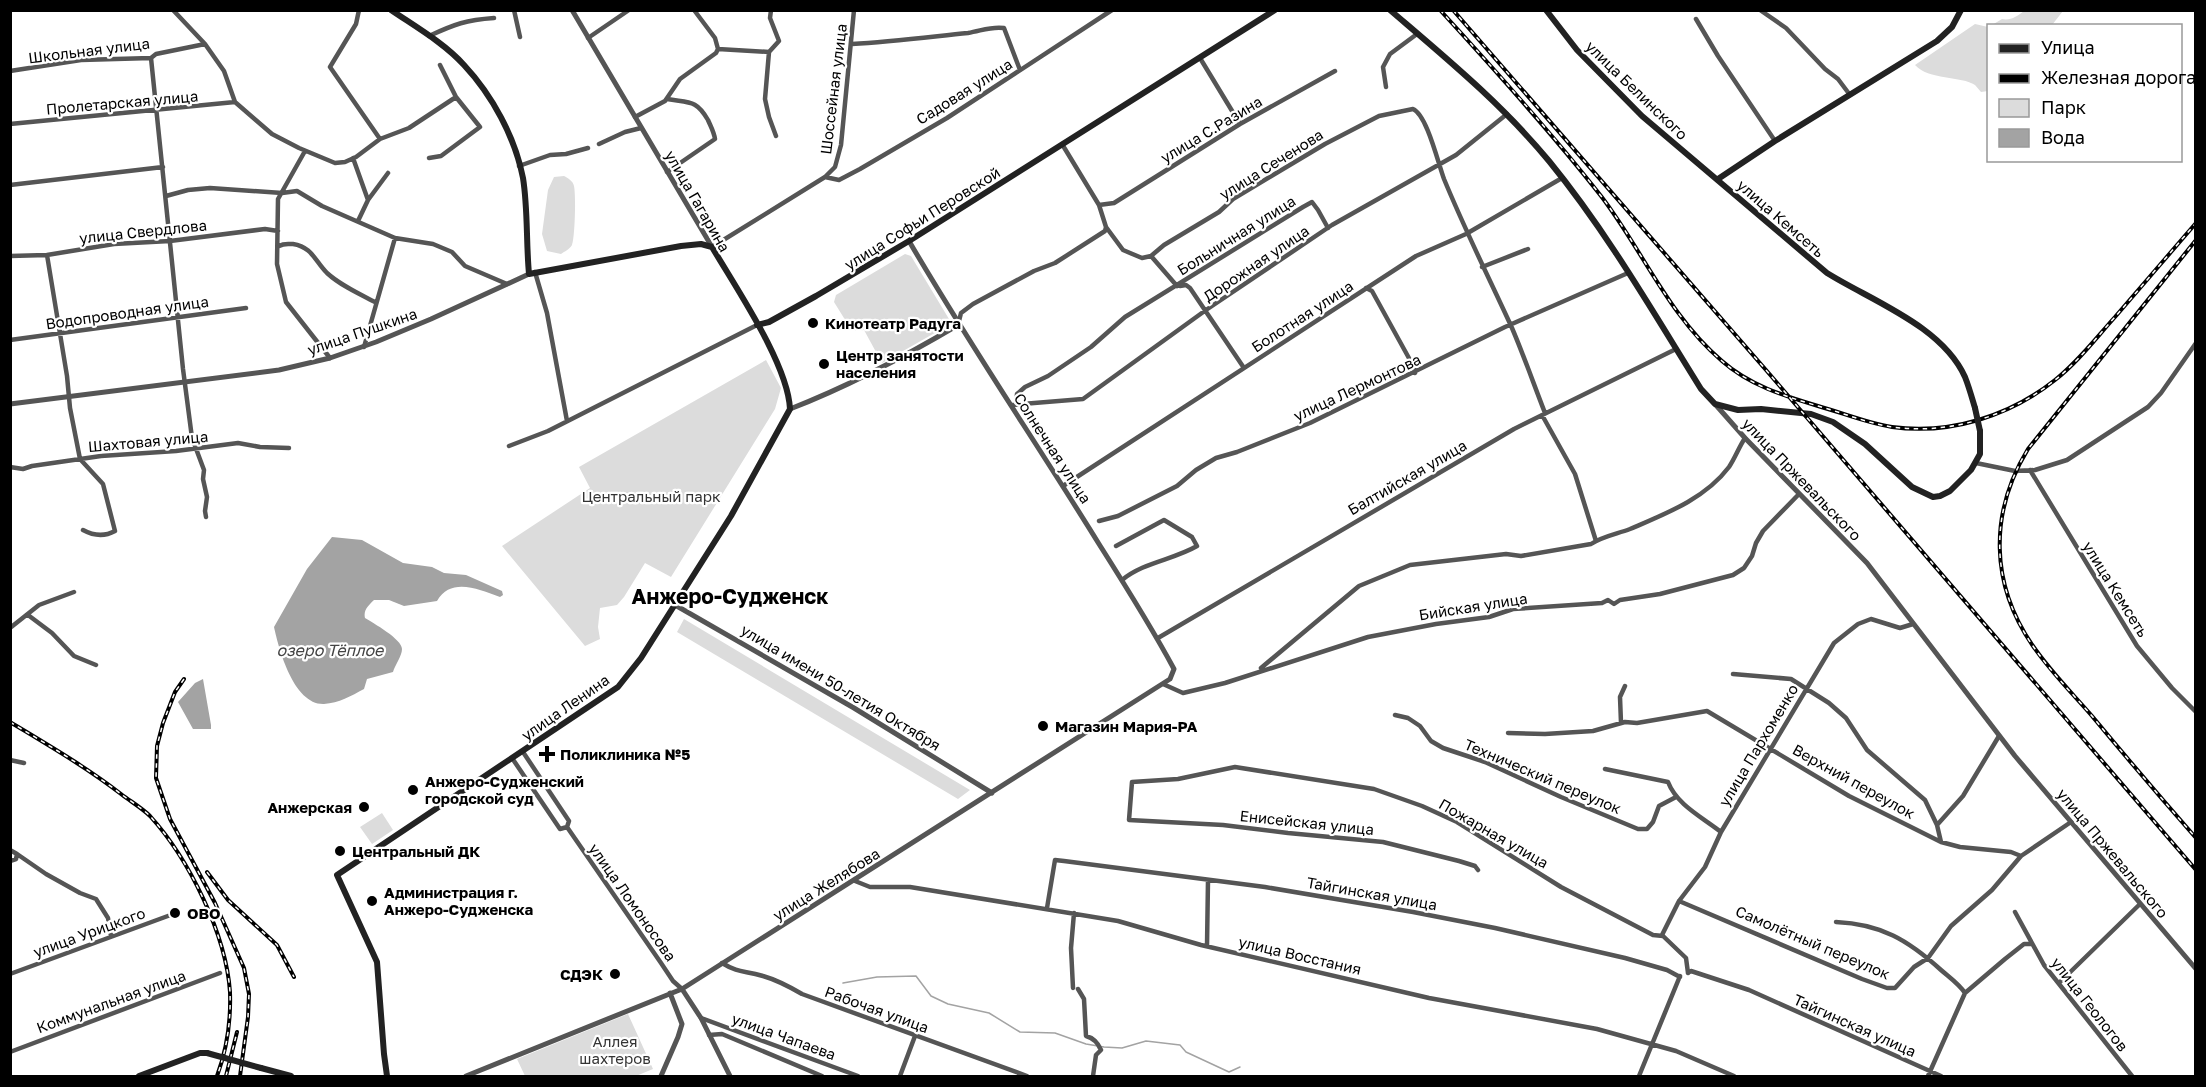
<svg xmlns="http://www.w3.org/2000/svg" width="2206" height="1087" viewBox="0 0 2206 1087" font-family="'Golos Text',sans-serif">
	<rect width="100%" height="100%" fill="#fff"/>
	<!-- green -->
	<path fill="#dcdcdc" d="M2024 11V10L2063 11 2052 25H1992L2002 19C2010 21 2018 16 2024 11Z
		M1975 24 1988 27V91L1981 92C1979 90 1977 87 1975 85 1962 76 1928 80 1915 65Z
		M564 176C568 178 573 181 574 186 576 195 575 237 572 245 569 250 565 251 561 254L547 251 542 234 548 190 554 177Z
		M905 254 911 256 949 319 947 326 882 363 864 330 852 331 834 302 836 295Z
		M766 360 781 388 775 409 671 577 645 563 624 597 617 605 600 608 598 627 600 639 585 646 502 546 590 488 579 467Z
		M684 619 970 790 958 799 677 632Z
		M382 813 393 830 372 844 360 827Z
		M628 1014 653 1069 636 1076H525L517 1059Z"/>
	<!-- water -->
	<path fill="#a3a3a3" d="M332 537 362 540 403 563 432 567 444 573 466 575 502 591 503 595 500 597C478 589 451 577 437 601L404 606 389 600H374C369 605 363 610 365 618 373 623 402 639 402 649 402 656 395 665 393 672L367 679 364 689C351 696 339 703 324 704 294 705 279 650 274 627L307 569Z
		M203 679 211 725V729H193L178 702 195 683Z"/>
	<g fill="none" stroke-linecap="round" stroke-linejoin="round">
		<!-- stream -->
		<path stroke="#a3a3a3" stroke-width="1.5" d="M843 983 877 977 916 976 931 996 948 1004 989 1013 1020 1032 1055 1033 1086 1044 1104 1047 1122 1048 1146 1041 1180 1045 1186 1052 1229 1072 1240 1067"/>
		<!-- minor -->
		<path stroke="#555" stroke-width="4.5" d="M173 10 205 44 224 71 235 102 272 134 299 148 335 163 345 162 356 157 380 139 409 128 456 97 440 65
			M359 10 356 24 330 67 380 139
			M514 10 520 37
			M694 10 715 38 718 49
			M1760 10 1786 28 1825 69 1838 79 1850 95
			M1696 19 1718 56 1775 141
			M429 36C455 24 466 20 494 18
			M588 38 629 10
			M852 44C891 42 929 37 968 33 981 31 991 26 1004 28L1020 70
			M769 52 765 99 769 117 776 136
			M151 58 183 369 192 438 204 470 203 479 207 497 205 511 206 517
			M1200 58 1240 124
			M10 71 81 60 151 58 156 54 205 44
			M1386 87 1383 67 1390 54 1417 34
			M667 99C689 103 696 99 708 120 711 127 714 132 715 139L667 172
			M635 117 665 101 680 79 716 53 718 49 769 52 779 41 770 18 771 10
			M10 124 235 102
			M599 144 625 132 641 128
			M1062 144 1099 205 1106 227 1123 250 1142 258 1151 256 1177 286
			M305 151 278 199 277 264 286 302 330 358
			M353 158 368 200 358 221
			M429 158 441 156 480 127 456 97
			M519 166 550 155 566 154 588 148
			M825 177 839 180 860 169 947 118 1112 10
			M10 185 163 167
			M166 196 188 190 210 188 282 193 297 191 322 206 395 238 433 244 452 252 465 266 507 284
			M368 200 388 173
			M1099 205 1114 203 1240 124 1335 71
			M279 246C284 243 287 244 293 244 312 247 315 261 327 273 340 285 359 294 375 302
			M712 247 825 177 835 167 841 145 854 10
			M47 255 67 376 70 408 80 459 103 484 115 531C104 537 94 536 83 530
			M10 256 47 255 114 244 170 241 265 229 278 231
			M1151 256 1164 245 1219 212 1233 199 1325 144 1379 116 1413 109C1427 115 1438 163 1444 179 1465 230 1489 278 1512 328 1524 356 1534 385 1545 413
			M1482 267 1528 249
			M535 272 547 313 567 421
			M1180 286 1186 285 1190 288 1244 368
			M1366 288 1372 291 1410 360 1415 373
			M958 325 961 313 973 304 1034 271 1055 263 1105 231 1106 227
			M10 340 246 308
			M364 347 395 238
			M1016 404 1017 394 1025 387 1048 376 1091 347 1125 317 1303 207 1312 202 1318 210 1328 228
			M1011 405 1083 399 1206 310 1332 225 1456 155 1507 114
			M1542 415 1575 474 1596 541
			M509 446 548 431 757 325
			M1976 463 2015 471 2035 470 2067 460 2148 407 2161 393 2196 343
			M10 467 23 469 32 466 101 456 176 451 238 443 260 447 289 448
			M2030 470 2137 646 2172 688 2196 712
			M1063 486 1416 256 1466 234 1562 178
			M1099 521 1118 516 1177 486 1196 470 1216 458 1237 452 1310 423 1505 327 1628 273
			M1116 546 1164 520 1192 537 1197 546C1173 560 1144 562 1122 580
			M28 615 52 633 74 656 96 665
			M10 628 39 605 74 592
			M1158 638 1514 429 1676 349
			M1261 668 1359 586 1410 565 1506 554 1521 556 1591 544C1603 536 1617 534 1630 529 1665 514 1705 499 1729 467 1735 458 1739 447 1745 438
			M1733 674 1791 679 1829 703 1846 718 1867 750 1925 800 1937 825 1941 842
			M1163 684 1183 693 1225 683 1368 637 1436 624 1489 617 1513 609 1602 603 1608 600 1614 604 1620 600 1660 594 1733 575 1744 568 1752 556 1756 543 1763 531 1799 494
			M1395 715 1408 718 1420 726 1431 741 1443 748 1485 762 1561 797 1638 829H1647L1653 822 1659 806 1676 797
			M1621 723 1620 697 1625 686
			M1508 733 1545 734 1593 731 1625 722 1637 723 1707 711 1849 796 1941 842 1960 847 2011 852 2021 856 2071 822
			M523 752 569 821 567 827 661 963 673 981 682 989
			M512 758 560 829 567 827
			M10 760 24 763
			M1605 769 1668 782C1677 805 1702 817 1721 832
			M1937 825 1963 796 1999 736
			M10 850 17 854 16 859 10 861
			M17 854 46 874 80 893 96 899 108 918 111 936
			M1478 870 1475 866 1459 861 1383 842 1288 833 1223 825 1129 820 1132 782 1178 779 1235 767 1374 789 1422 806 1457 822 1561 887 1653 935 1663 936
			M855 881 870 887H910L1118 921 1201 945 1429 998 1597 1029 1676 1051 1734 1076
			M1679 901 1862 979 1887 988H1895L1914 967 1928 958 1951 926 1992 890 2021 856
			M1047 908 1055 860 1064 861 1265 887 1413 912 1495 928 1625 958 1667 970 1680 977
			M2015 912 2044 965 2132 1076
			M1836 922C1881 924 1908 940 1941 970 1949 977 1959 984 1965 993
			M1207 946 1208 880
			M722 963C740 974 744 970 763 976 777 980 790 987 802 994L1027 1076
			M1688 973 1686 958 1662 935 1679 901 1705 867 1721 832 1834 643 1858 624 1871 619 1900 628 1913 624
			M1688 973 1691 971 1749 990 1941 1076
			M10 974 176 913
			M2059 983 2140 904
			M1073 988 1071 948 1074 913
			M1078 989 1084 999 1086 1036C1094 1038 1098 1043 1101 1050L1096 1055 1093 1076
			M701 1018 858 1076
			M709 1035 722 1034 822 1076
			M10 1052 220 973
			M900 1076 915 1036
			M1639 1076 1680 976
			M1928 1076 1965 993 2005 959 2024 944H2031"/>
		<!-- tertiary -->
		<path stroke="#555" stroke-width="5" d="M572 10 712 247
			M10 404 279 370 330 358 376 342 431 319 529 274
			M1715 404 1745 438 1867 563 2015 756 2196 969
			M790 409C849 386 904 357 958 325
			M675 605 854 708 992 793
			M682 989 701 1018 730 1076
			M466 1076 682 989 1170 679 1174 669C1151 626 1125 585 1099 544 1036 442 969 344 909 241
			M661 1076 678 1037 682 1024 670 993"/>
		<!-- secondary -->
		<path stroke="#222" stroke-width="6" d="M1390 10C1446 58 1502 104 1549 161 1607 232 1653 312 1701 389L1715 404 1738 410 1761 409 1811 414 1833 422 1865 444 1912 487 1933 497 1940 496 1950 491 1971 470 1980 454V431
			M1546 10 1577 50 1642 116 1827 273C1872 301 1942 326 1965 377 1969 387 1972 398 1975 408
			M1718 179 1775 141 1937 41 1952 27 1961 10
			M757 325 769 322 816 296 909 241 1275 10
			M261 1068 291 1076
			M139 1076 200 1053H207
			M387 1076 384 1054 377 962 337 875 618 687 641 658 731 516 790 409C788 364 736 288 712 247L701 244 681 246 529 274C526 242 528 209 523 178 515 137 492 95 464 65 444 43 416 27 391 10"/>
		<defs>
			<path id="rail" d="M1440 10C1495 70 1551 132 1601 196 1643 251 1669 316 1722 361 1749 385 1784 396 1818 406 1843 413 1867 423 1892 427 1950 435 2010 416 2055 380 2078 362 2096 338 2115 317 2142 286 2169 254 2196 223
				M1453 10 1766 370 2196 870
				M2196 240 2028 449C1989 513 1990 584 2033 646 2050 671 2072 693 2092 716 2126 757 2161 798 2196 838
				M184 679 175 692 163 723 157 746 156 778 170 819 215 903 244 968 249 994 248 1017 240 1076
				M10 722C48 745 86 767 121 794 130 801 142 808 150 816 189 859 226 934 230 992 231 1021 227 1049 217 1076
				M207 872 228 900 277 945 294 977
				M226 1076 237 1032"/>
		</defs>
		<!-- rail casing -->
		<use href="#rail" stroke="#000" stroke-width="4"/>
		<!-- rail -->
		<use href="#rail" stroke="#fff" stroke-width="1.5" stroke-dasharray="4.5" stroke-linecap="butt"/>
		<!-- secondary-bridge -->
		<path stroke="#222" stroke-width="6" d="M1975 408 1980 431
			M207 1053 261 1068"/>
	</g>
	<!-- markers -->
	<g fill="#000" stroke="#fff" stroke-width="2">
		<circle cx="813" cy="323" r="6"/>
		<circle cx="824" cy="364" r="6"/>
		<circle cx="1043" cy="726" r="6"/>
		<path d="M544 745h6v6h6v6h-6v6h-6v-6h-6v-6h6z"/>
		<circle cx="413" cy="790" r="6"/>
		<circle cx="364" cy="807" r="6"/>
		<circle cx="340" cy="851" r="6"/>
		<circle cx="372" cy="901" r="6"/>
		<circle cx="175" cy="913" r="6"/>
		<circle cx="615" cy="974" r="6"/>
	</g>
	<g text-anchor="middle" dominant-baseline="central" stroke-width="4.5" stroke-linejoin="round" paint-order="stroke">
		<!-- street labels -->
		<g font-size="15" fill="#000" stroke="#fff">
			<text transform="translate(89 50) rotate(-7)">Школьная улица</text>
			<text transform="translate(833 89) rotate(-83)">Шоссейная улица</text>
			<text transform="translate(1637 90) rotate(44)">улица Белинского</text>
			<text transform="translate(964 91) rotate(-32)">Садовая улица</text>
			<text transform="translate(122 102) rotate(-5)">Пролетарская улица</text>
			<text transform="translate(1211 129) rotate(-31)">улица С.Разина</text>
			<text transform="translate(1271 164) rotate(-32)">улица Сеченова</text>
			<text transform="translate(698 201) rotate(60)">улица Гагарина</text>
			<text transform="translate(922 218) rotate(-32)">улица Софьи Перовской</text>
			<text transform="translate(1781 218) rotate(41)">улица Кемсеть</text>
			<text transform="translate(143 231) rotate(-6)">улица Свердлова</text>
			<text transform="translate(1236 235) rotate(-32)">Больничная улица</text>
			<text transform="translate(1256 263) rotate(-34)">Дорожная улица</text>
			<text transform="translate(127 312) rotate(-8)">Водопроводная улица</text>
			<text transform="translate(1302 316) rotate(-33)">Болотная улица</text>
			<text transform="translate(362 331) rotate(-19)">улица Пушкина</text>
			<text transform="translate(1357 387) rotate(-25)">улица Лермонтова</text>
			<text transform="translate(148 441) rotate(-5)">Шахтовая улица</text>
			<text transform="translate(1053 448) rotate(57)">Солнечная улица</text>
			<text transform="translate(1407 477) rotate(-30)">Балтийская улица</text>
			<text transform="translate(1802 479) rotate(46)">улица Пржевальского</text>
			<text transform="translate(2116 589) rotate(58)">улица Кемсеть</text>
			<text transform="translate(1473 606) rotate(-9)">Бийская улица</text>
			<text transform="translate(841 687) rotate(31)">улица имени 50-летия Октября</text>
			<text transform="translate(565 707) rotate(-35)">улица Ленина</text>
			<text transform="translate(1758 745) rotate(-59)">улица Пархоменко</text>
			<text transform="translate(1543 776) rotate(23)">Технический переулок</text>
			<text transform="translate(1854 781) rotate(29)">Верхний переулок</text>
			<text transform="translate(1307 822) rotate(6)">Енисейская улица</text>
			<text transform="translate(1494 833) rotate(30)">Пожарная улица</text>
			<text transform="translate(2113 853) rotate(50)">улица Пржевальского</text>
			<text transform="translate(826 884) rotate(-32)">улица Желябова</text>
			<text transform="translate(1372 893) rotate(10)">Тайгинская улица</text>
			<text transform="translate(633 902) rotate(55)">улица Ломоносова</text>
			<text transform="translate(89 932) rotate(-20)">улица Урицкого</text>
			<text transform="translate(1813 942) rotate(23)">Самолётный переулок</text>
			<text transform="translate(1300 955) rotate(13)">улица Восстания</text>
			<text transform="translate(111 1001) rotate(-20)">Коммунальная улица</text>
			<text transform="translate(2090 1004) rotate(52)">улица Геологов</text>
			<text transform="translate(877 1009) rotate(20)">Рабочая улица</text>
			<text transform="translate(1855 1025) rotate(24)">Тайгинская улица</text>
			<text transform="translate(784 1036) rotate(20)">улица Чапаева</text>
		</g>
		<!-- poi labels -->
		<g font-size="15" font-weight="bold" fill="#000" stroke="#fff" text-anchor="start">
			<text x="825" y="323">Кинотеатр Радуга</text>
			<text x="836" y="355">Центр занятости<tspan x="836" dy="17">населения</tspan></text>
			<text x="1055" y="726">Магазин Мария-РА</text>
			<text x="560" y="754">Поликлиника №5</text>
			<text x="425" y="781">Анжеро-Судженский<tspan x="425" dy="17">городской суд</tspan></text>
			<text x="352" y="807" text-anchor="end">Анжерская</text>
			<text x="352" y="851">Центральный ДК</text>
			<text x="384" y="892">Администрация г.<tspan x="384" dy="17">Анжеро-Судженска</tspan></text>
			<text x="187" y="913">ОВО</text>
			<text x="603" y="974" text-anchor="end">СДЭК</text>
		</g>
		<!-- park labels -->
		<g font-size="15" fill="#333" stroke="#fff">
			<text x="651" y="496">Центральный парк</text>
			<text x="615" y="1041">Аллея<tspan x="615" dy="17">шахтеров</tspan></text>
		</g>
		<!-- water labels -->
		<g font-size="16" font-style="italic" fill="#444" stroke="#fff">
			<text x="330" y="650">озеро Тёплое</text>
		</g>
		<!-- district labels -->
		<g font-size="21" font-weight="bold" fill="#000" stroke="#fff">
			<text x="730" y="596">Анжеро-Судженск</text>
		</g>
	</g>
	<!-- border -->
	<rect width="2206" height="1087" fill="none" stroke="#000000" stroke-width="24"/>
	<!-- legend -->
	<rect x="1987" y="24" width="195" height="138" fill="#ffffff" stroke="#999999" stroke-width="1.5"/>
	<rect x="1999" y="44" width="30" height="9" fill="#222222" stroke="#999999" stroke-width="1.5"/>
	<text x="2041" y="54" font-size="18" fill="#000000">Улица</text>
	<rect x="1999" y="74" width="30" height="9" fill="#000000" stroke="#999999" stroke-width="1.5"/>
	<text x="2041" y="84" font-size="18" fill="#000000">Железная дорога</text>
	<rect x="1999" y="99" width="30" height="18" fill="#dcdcdc" stroke="#999999" stroke-width="1.5"/>
	<text x="2041" y="114" font-size="18" fill="#000000">Парк</text>
	<rect x="1999" y="129" width="30" height="18" fill="#a3a3a3" stroke="#999999" stroke-width="1.5"/>
	<text x="2041" y="144" font-size="18" fill="#000000">Вода</text>
</svg>
